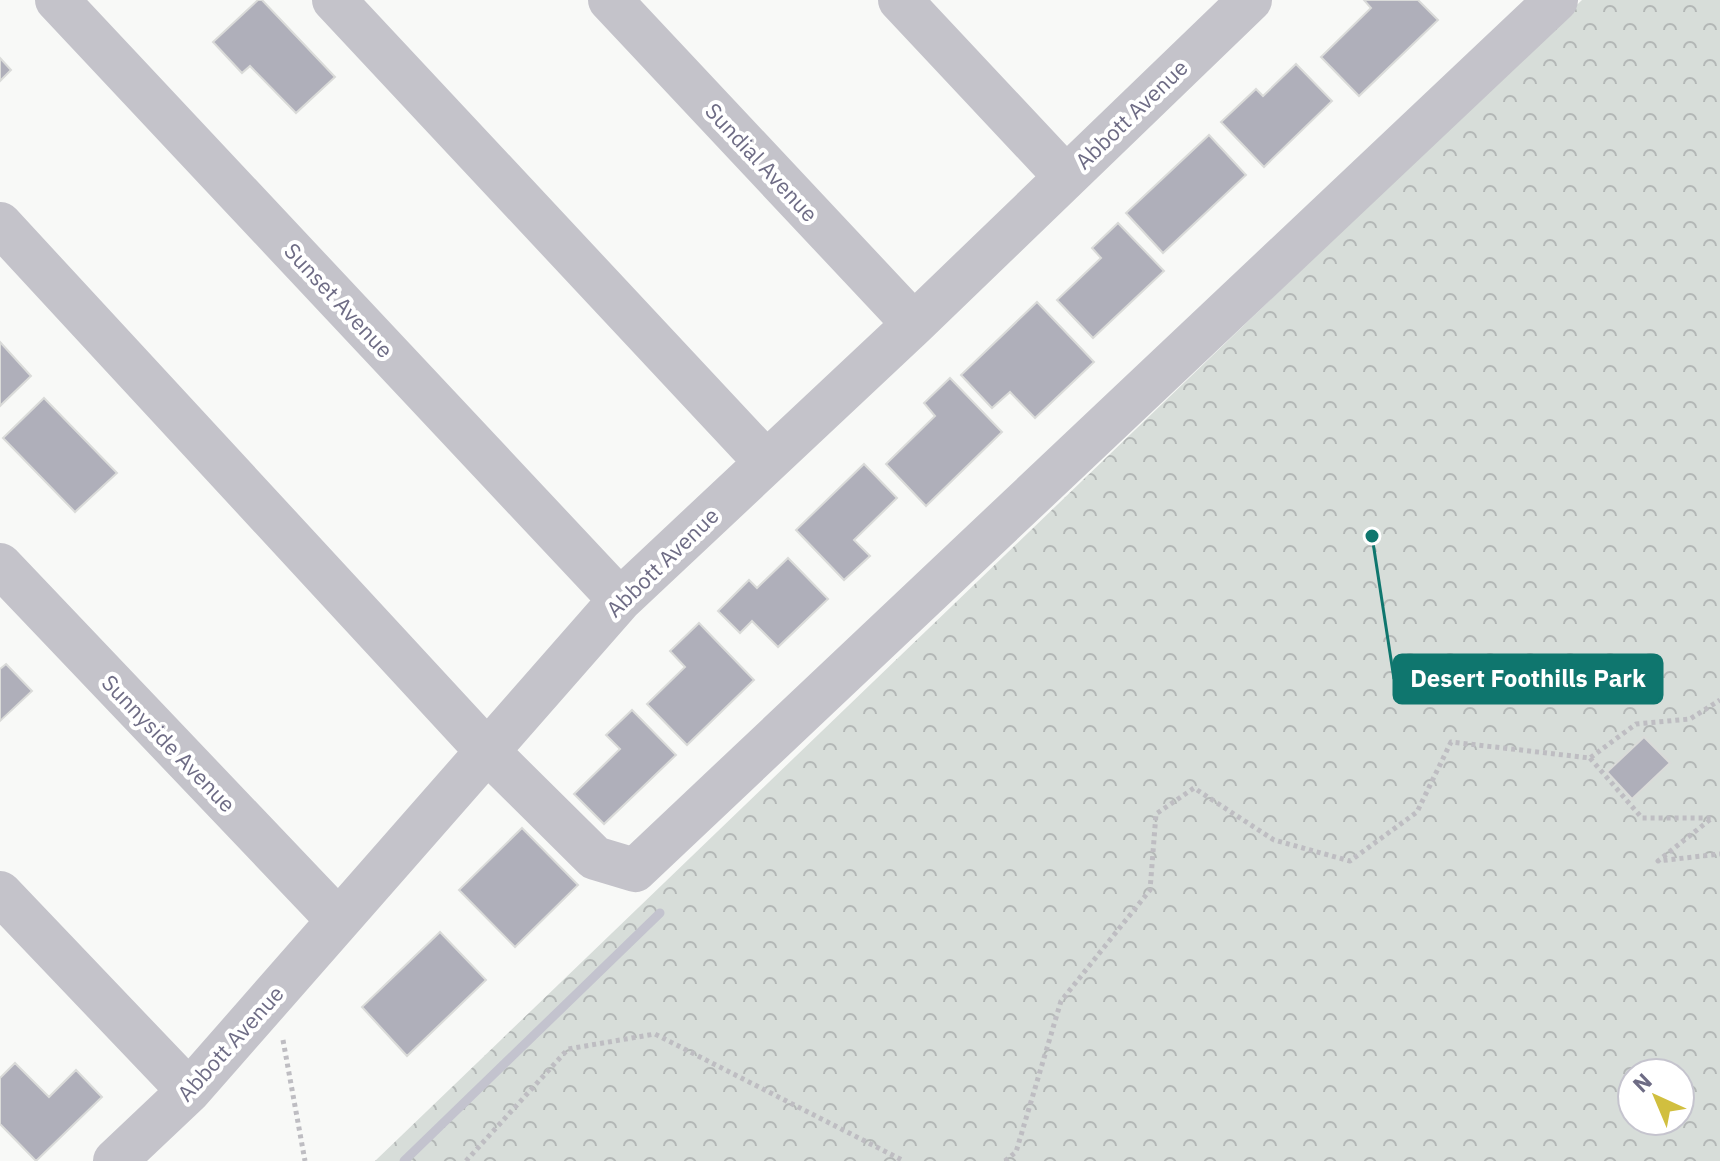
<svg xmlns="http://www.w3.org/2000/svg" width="1720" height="1161" viewBox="0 0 1720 1161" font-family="'IBM Plex Sans',sans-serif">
	<defs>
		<pattern id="forest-crowns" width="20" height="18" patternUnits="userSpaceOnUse" patternTransform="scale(2)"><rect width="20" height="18" fill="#d7ddd9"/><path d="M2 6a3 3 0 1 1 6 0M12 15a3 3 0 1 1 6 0" fill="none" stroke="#b3b7b6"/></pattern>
	</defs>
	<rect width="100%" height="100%" fill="#f8f9f7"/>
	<!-- forest -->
	<path fill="url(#forest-crowns)" fill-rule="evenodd" d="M1582 0H1720V1161H375ZM1632 1073H1680V1121H1632Z"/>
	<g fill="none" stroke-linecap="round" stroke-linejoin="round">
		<!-- stream -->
		<path stroke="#c3c3ce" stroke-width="9" d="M404 1161 660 913"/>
	</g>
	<!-- building -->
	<path fill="#afafba" stroke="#dadbd9" stroke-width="2" d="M258 0H262L335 77 296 113 250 66 242 73 213 42Z
		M1364 0H1418L1438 20 1359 96 1321 57 1371 8Z
		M0 58 11 70 0 81Z
		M1296 64 1332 101 1264 167 1221 122 1256 89 1263 96Z
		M1209 135 1246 175 1163 253 1126 213Z
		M1118 223 1164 271 1093 338 1057 300 1101 258 1092 248Z
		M1037 302 1094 362 1035 418 1010 392 992 408 961 375Z
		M0 342 31 376 0 406Z
		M950 378 1002 432 926 506 886 464 935 416 924 403Z
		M44 398 117 473 75 512 3 438Z
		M864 464 897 498 854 540 870 556 844 580 796 530Z
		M788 558 828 599 778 647 752 621 740 633 718 611 749 580 757 588Z
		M699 623 754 680 687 745 647 704 685 667 670 651Z
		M6 664 32 691 0 721V669Z
		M632 710 676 755 604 824 574 794 620 749 606 735Z
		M1644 737 1670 763 1632 799 1607 772Z
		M522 828 578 885 515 947 459 890Z
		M440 932 486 980 407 1056 362 1007Z
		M15 1063 49 1097 76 1070 102 1097 36 1161 0 1124V1078Z"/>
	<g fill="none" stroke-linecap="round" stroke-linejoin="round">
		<!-- path -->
		<path stroke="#bebdc2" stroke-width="5" stroke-dasharray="4 4" stroke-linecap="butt" d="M1590 758 1642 818H1712L1658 861 1720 854
			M283 1040 305 1161
			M466 1161 568 1049 655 1034 904 1161
			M1005 1161 1016 1152 1061 1001 1150 890 1156 814 1194 788 1274 840 1350 861 1417 812 1451 742 1590 758 1636 724 1690 719 1720 700"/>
		<!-- minor -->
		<path stroke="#c4c3ca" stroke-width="44" d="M57 0 620 600
			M334 0 766 462
			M610 0 914 324
			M900 0 1066 177
			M0 224 487 751 595 858 635 870 1556 0
			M0 565 338 920
			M0 893 189 1091
			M115 1161 189 1091 620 600 914 324 1250 0"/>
	</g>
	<g text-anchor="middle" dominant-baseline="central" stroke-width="8" stroke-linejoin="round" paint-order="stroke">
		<!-- street labels -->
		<g font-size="22" fill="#6e6c85" stroke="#fff">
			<text transform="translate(1131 114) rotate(-44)">Abbott Avenue</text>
			<text transform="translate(762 162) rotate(47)">Sundial Avenue</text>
			<text transform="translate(339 300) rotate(47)">Sunset Avenue</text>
			<text transform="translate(662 562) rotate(-44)">Abbott Avenue</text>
			<text transform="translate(169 743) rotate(46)">Sunnyside Avenue</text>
			<text transform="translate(230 1043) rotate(-48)">Abbott Avenue</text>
		</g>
	</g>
	<!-- callouts -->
	<path fill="none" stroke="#0f766e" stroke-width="3" d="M1372 536L1394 679"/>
	<circle fill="#0f766e" stroke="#fff" stroke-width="3" cx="1372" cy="536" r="8"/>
	<rect fill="#0f766e" stroke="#0f766e" stroke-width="3" x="1394" y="655" width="268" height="48" rx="8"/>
	<g font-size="24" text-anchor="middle" font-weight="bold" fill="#fff">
		<text x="1528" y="687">Desert Foothills Park</text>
	</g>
	<!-- north arrow -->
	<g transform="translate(1656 1097) rotate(316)"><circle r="38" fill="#ffffff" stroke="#c5c4ce" stroke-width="2"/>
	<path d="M0-6L14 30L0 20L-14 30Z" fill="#d1bf3f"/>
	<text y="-12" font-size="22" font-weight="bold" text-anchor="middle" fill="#6e6c85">N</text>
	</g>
</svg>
